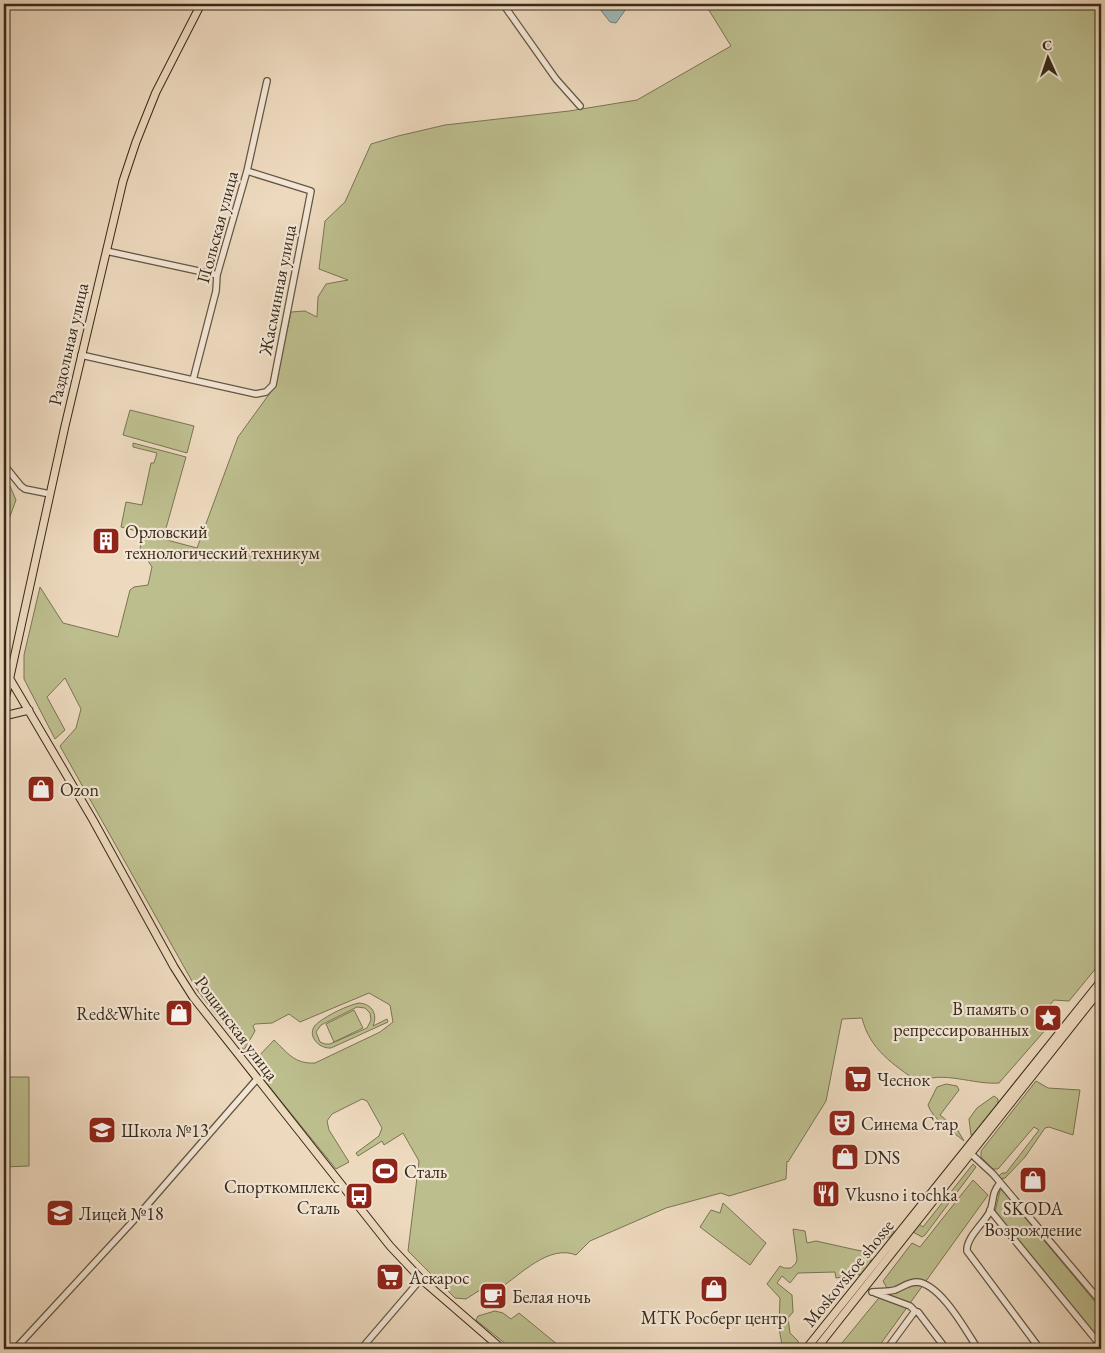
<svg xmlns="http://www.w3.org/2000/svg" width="1105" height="1353" viewBox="0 0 1105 1353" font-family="'EB Garamond',serif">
	<rect width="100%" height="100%" fill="#edd9be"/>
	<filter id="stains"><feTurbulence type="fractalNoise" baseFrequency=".004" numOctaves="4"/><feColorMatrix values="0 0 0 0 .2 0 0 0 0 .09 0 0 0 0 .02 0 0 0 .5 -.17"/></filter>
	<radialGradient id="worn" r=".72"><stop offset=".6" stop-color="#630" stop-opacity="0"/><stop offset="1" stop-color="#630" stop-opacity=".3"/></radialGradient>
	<!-- green -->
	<path fill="#bdbe8e" stroke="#7a7454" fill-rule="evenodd" d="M707 4H1101V962L1069 1001 1054 1000 1043 1013 1042 1019 1047 1028 999 1083C973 1085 943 1070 918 1082 893 1064 870 1050 862 1018L842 1019 826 1101 788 1162 787 1161 786 1179 729 1196 721 1193 666 1208 590 1241 576 1255C549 1244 520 1275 499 1289L491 1283 466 1299 455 1298 408 1251 419 1161 403 1133 384 1145 382 1141 358 1156 356 1153 379 1136 382 1128 367 1101 362 1099 332 1114 327 1121 329 1130 349 1162 336 1169 268 1085 256 1059 274 1040C288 1053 294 1064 315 1063L380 1032 393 1022 390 1005 369 993 300 1022 289 1014 272 1023 255 1024 253 1026 255 1031 244 1050 197 990 60 746 76 728 81 709 65 678 47 697 65 730 55 739 24 679V655L40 587 63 623 118 637 130 590 134 587 148 585 152 567 140 548 143 534 141 532 121 527 126 502 142 505 151 463H154L157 453 133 447V443L186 457 163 539 197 548 238 437 275 386 291 312 305 311 317 317 318 297 326 284 348 280 319 269 325 221 345 202 371 144 398 136 445 125 569 111 637 100 731 46 707 7Z
		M130 410 194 426 187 453 123 435Z
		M4 479 10 486 16 500 9 519 4 528Z
		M359 1003C372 1004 378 1014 373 1026L387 1019 388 1022 331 1048C317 1049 304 1032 319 1022 328 1015 348 1005 359 1003ZM357 1007 365 1008 370 1013 371 1020 367 1028 330 1044H325L320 1042 316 1032 321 1025Z
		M354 1010 363 1028 334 1042 326 1024Z
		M4 1077H29V1166L4 1167Z
		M1036 1081 1048 1088 1080 1090 1073 1135 1049 1127 1045 1128 1025 1157 1005 1178 1001 1179 999 1176 1002 1173H1006L1039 1130 1034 1127 998 1169H993L981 1157V1151Z
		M946 1084 957 1086 959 1090 940 1115 957 1129 964 1141C952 1131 933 1120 928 1105L937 1087Z
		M994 1096 998 1099V1104L974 1135H971L969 1119 977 1108Z
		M973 1164 976 1167 925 1235 922 1237 913 1232 919 1224 923 1227Z
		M973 1180 988 1195 877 1349H837L887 1288 883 1281 912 1243 920 1247Z
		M1000 1190H1002L1101 1309V1341L995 1212Z
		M723 1203 766 1243 750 1265 700 1227 711 1210 720 1213Z
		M893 1227 894 1233 882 1242 872 1255 870 1263 863 1274 836 1278 835 1272 798 1273 790 1283 782 1276 777 1283 792 1295 793 1312 788 1318 790 1333 798 1341 799 1349H780L782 1345 779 1328 780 1298 767 1284 780 1266 784 1268H791L796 1263 797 1259 793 1229 805 1231 807 1243 816 1241 870 1253Z
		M495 1311 503 1313 511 1319 519 1313 558 1345 554 1349H512L476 1320 478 1316Z"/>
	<!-- water -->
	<path fill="#9ab9b6" stroke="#728078" d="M596 4H626L627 5 626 9 616 23 610 22Z"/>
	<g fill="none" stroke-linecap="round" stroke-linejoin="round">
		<defs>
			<path id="minor" d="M503 4 556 79 580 106
				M106 251 217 275
				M81 355 256 394 266 392 273 385 311 191 247 171
				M193 380 216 291 217 275 247 171 267 81
				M4 465 21 486 25 489 50 494
				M968 1151 993 1174 1101 1302
				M1000 1183C990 1195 995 1202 989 1213 983 1224 966 1238 967 1251L1040 1349
				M990 1210 1101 1346
				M872 1292C879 1291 888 1292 895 1290 903 1287 908 1282 917 1282 941 1284 966 1331 978 1349
				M875 1293 910 1306 915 1311 918 1312 946 1349
				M15 1349 135 1219 257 1079
				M361 1349 421 1279
				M887 1349 915 1311"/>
			<path id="major" d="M10 679 93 820 174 967 193 997 390 1246 421 1279 502 1349
				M4 704 65 426 123 181 136 142 156 92 201 4
				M4 716 29 710
				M806 1349 1101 981
				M816 1349 1101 989"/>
		</defs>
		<!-- minor casing -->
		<use href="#minor" stroke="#645643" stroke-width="8"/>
		<!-- major casing -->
		<use href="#major" stroke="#362a1a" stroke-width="9"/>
		<!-- minor -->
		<use href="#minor" stroke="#f3e6d5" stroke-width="5.5"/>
		<!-- major -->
		<use href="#major" stroke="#edd9be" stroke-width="7"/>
	</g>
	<!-- icons -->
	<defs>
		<symbol id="building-square" viewBox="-11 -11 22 22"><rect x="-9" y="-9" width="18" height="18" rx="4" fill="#8f2418" stroke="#f3e6d5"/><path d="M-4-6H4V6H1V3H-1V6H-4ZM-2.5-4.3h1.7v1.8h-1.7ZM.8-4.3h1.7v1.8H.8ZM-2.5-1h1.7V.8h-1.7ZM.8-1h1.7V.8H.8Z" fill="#fff"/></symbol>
		<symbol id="shop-square" viewBox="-11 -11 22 22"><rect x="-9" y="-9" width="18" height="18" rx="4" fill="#8f2418" stroke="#f3e6d5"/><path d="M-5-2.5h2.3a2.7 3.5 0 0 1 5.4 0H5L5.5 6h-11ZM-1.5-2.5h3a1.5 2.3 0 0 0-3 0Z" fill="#fff"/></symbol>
		<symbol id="sight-square" viewBox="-11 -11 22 22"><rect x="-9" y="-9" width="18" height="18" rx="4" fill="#8f2418" stroke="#f3e6d5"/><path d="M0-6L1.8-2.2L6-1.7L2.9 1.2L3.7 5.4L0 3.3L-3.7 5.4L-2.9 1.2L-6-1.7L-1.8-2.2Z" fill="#fff"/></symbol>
		<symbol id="supermarket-square" viewBox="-11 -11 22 22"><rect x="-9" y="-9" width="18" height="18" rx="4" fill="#8f2418" stroke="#f3e6d5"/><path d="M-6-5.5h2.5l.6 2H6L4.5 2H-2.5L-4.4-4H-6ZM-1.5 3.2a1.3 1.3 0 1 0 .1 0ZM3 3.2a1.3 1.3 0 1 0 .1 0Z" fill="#fff"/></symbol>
		<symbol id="theatre-square" viewBox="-11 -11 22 22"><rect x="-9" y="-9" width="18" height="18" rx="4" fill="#8f2418" stroke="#f3e6d5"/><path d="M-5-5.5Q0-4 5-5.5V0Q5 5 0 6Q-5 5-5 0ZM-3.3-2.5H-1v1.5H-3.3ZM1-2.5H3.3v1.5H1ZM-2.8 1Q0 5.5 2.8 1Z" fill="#fff"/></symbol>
		<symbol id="school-square" viewBox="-11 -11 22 22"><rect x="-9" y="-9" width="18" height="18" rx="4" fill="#8f2418" stroke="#f3e6d5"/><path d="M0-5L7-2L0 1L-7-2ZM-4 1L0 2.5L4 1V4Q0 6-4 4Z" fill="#fff"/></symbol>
		<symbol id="stadium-square" viewBox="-11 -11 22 22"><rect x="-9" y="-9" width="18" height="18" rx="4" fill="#8f2418" stroke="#f3e6d5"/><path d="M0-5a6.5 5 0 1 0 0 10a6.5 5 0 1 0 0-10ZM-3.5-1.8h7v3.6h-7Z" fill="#fff"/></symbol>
		<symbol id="restaurant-square" viewBox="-11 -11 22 22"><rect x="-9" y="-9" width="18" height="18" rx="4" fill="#8f2418" stroke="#f3e6d5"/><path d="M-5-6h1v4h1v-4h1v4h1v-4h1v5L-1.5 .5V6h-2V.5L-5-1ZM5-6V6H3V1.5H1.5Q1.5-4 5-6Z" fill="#fff"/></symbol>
		<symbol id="bus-square" viewBox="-11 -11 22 22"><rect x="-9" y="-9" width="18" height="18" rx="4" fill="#8f2418" stroke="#f3e6d5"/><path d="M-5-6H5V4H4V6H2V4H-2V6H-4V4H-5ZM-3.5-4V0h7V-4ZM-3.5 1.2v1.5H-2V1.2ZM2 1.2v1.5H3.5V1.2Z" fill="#fff"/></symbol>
		<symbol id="cafe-square" viewBox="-11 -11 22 22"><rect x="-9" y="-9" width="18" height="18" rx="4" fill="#8f2418" stroke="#f3e6d5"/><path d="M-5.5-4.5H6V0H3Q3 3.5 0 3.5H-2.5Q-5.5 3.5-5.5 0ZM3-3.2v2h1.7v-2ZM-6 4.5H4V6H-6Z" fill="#fff"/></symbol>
	</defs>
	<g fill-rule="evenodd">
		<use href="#building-square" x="90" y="525" width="32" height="32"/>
		<use href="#shop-square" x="25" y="773" width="32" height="32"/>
		<use href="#shop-square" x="163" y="997" width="32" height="32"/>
		<use href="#sight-square" x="1032" y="1002" width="32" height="32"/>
		<use href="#supermarket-square" x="842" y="1063" width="32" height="32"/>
		<use href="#theatre-square" x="826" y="1107" width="32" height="32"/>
		<use href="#school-square" x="86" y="1114" width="32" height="32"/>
		<use href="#shop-square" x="829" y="1141" width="32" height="32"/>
		<use href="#stadium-square" x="369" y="1155" width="32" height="32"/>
		<use href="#shop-square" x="1017" y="1164" width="32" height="32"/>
		<use href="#restaurant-square" x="810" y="1178" width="32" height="32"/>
		<use href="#bus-square" x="343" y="1180" width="32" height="32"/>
		<use href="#school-square" x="44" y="1197" width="32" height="32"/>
		<use href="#supermarket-square" x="374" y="1261" width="32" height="32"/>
		<use href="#shop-square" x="698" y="1273" width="32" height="32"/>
		<use href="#cafe-square" x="477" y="1280" width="32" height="32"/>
	</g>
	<g text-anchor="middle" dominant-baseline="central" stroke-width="4.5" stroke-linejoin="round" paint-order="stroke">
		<!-- street labels -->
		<g font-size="18" fill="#362a1a" stroke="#f3e6d5">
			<text transform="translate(217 227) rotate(-75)">Польская улица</text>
			<text transform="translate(277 290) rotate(-79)">Жасминная улица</text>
			<text transform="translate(68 344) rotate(-77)">Раздольная улица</text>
			<text transform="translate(237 1028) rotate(53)">Рощинская улица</text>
			<text transform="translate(848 1273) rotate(-51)">Moskovskoe shosse</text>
		</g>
		<!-- poi labels -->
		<g font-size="18" fill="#362a1a" stroke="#f3e6d5" text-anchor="start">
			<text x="125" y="531">Орловский<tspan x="125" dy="21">технологический техникум</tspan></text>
			<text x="60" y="789">Ozon</text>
			<text x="1029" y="1008" text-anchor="end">В память о<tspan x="1029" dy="21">репрессированных</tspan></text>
			<text x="160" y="1013" text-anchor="end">Red&amp;White</text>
			<text x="877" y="1079">Чеснок</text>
			<text x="861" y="1123">Синема Стар</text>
			<text x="121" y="1130">Школа №13</text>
			<text x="864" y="1157">DNS</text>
			<text x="404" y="1171">Сталь</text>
			<text x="340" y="1186" text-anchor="end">Спорткомплекс<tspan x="340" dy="21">Сталь</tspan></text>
			<text x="845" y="1194">Vkusno i tochka</text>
			<text x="1033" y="1208" text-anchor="middle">SKODA<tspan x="1033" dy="21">Возрождение</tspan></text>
			<text x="79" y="1213">Лицей №18</text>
			<text x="409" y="1277">Аскарос</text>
			<text x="512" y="1296">Белая ночь</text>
			<text x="714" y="1317" text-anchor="middle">МТК Росберг центр</text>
		</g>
	</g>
	<!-- margin -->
	<rect width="1105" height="1353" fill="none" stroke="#edd9be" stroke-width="20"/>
	<rect x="5" y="5" width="1095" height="1343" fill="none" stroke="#362a1a" stroke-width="2.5"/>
	<rect x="10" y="10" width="1085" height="1333" fill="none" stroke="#362a1a"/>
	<!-- north arrow -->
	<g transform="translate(1048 58) rotate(357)" stroke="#f3e6d5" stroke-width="4" paint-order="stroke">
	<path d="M0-4L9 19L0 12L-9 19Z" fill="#362a1a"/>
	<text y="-8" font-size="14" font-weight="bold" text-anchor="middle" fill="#362a1a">С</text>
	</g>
	<rect width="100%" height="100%" filter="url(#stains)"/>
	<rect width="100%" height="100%" fill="url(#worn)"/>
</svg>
